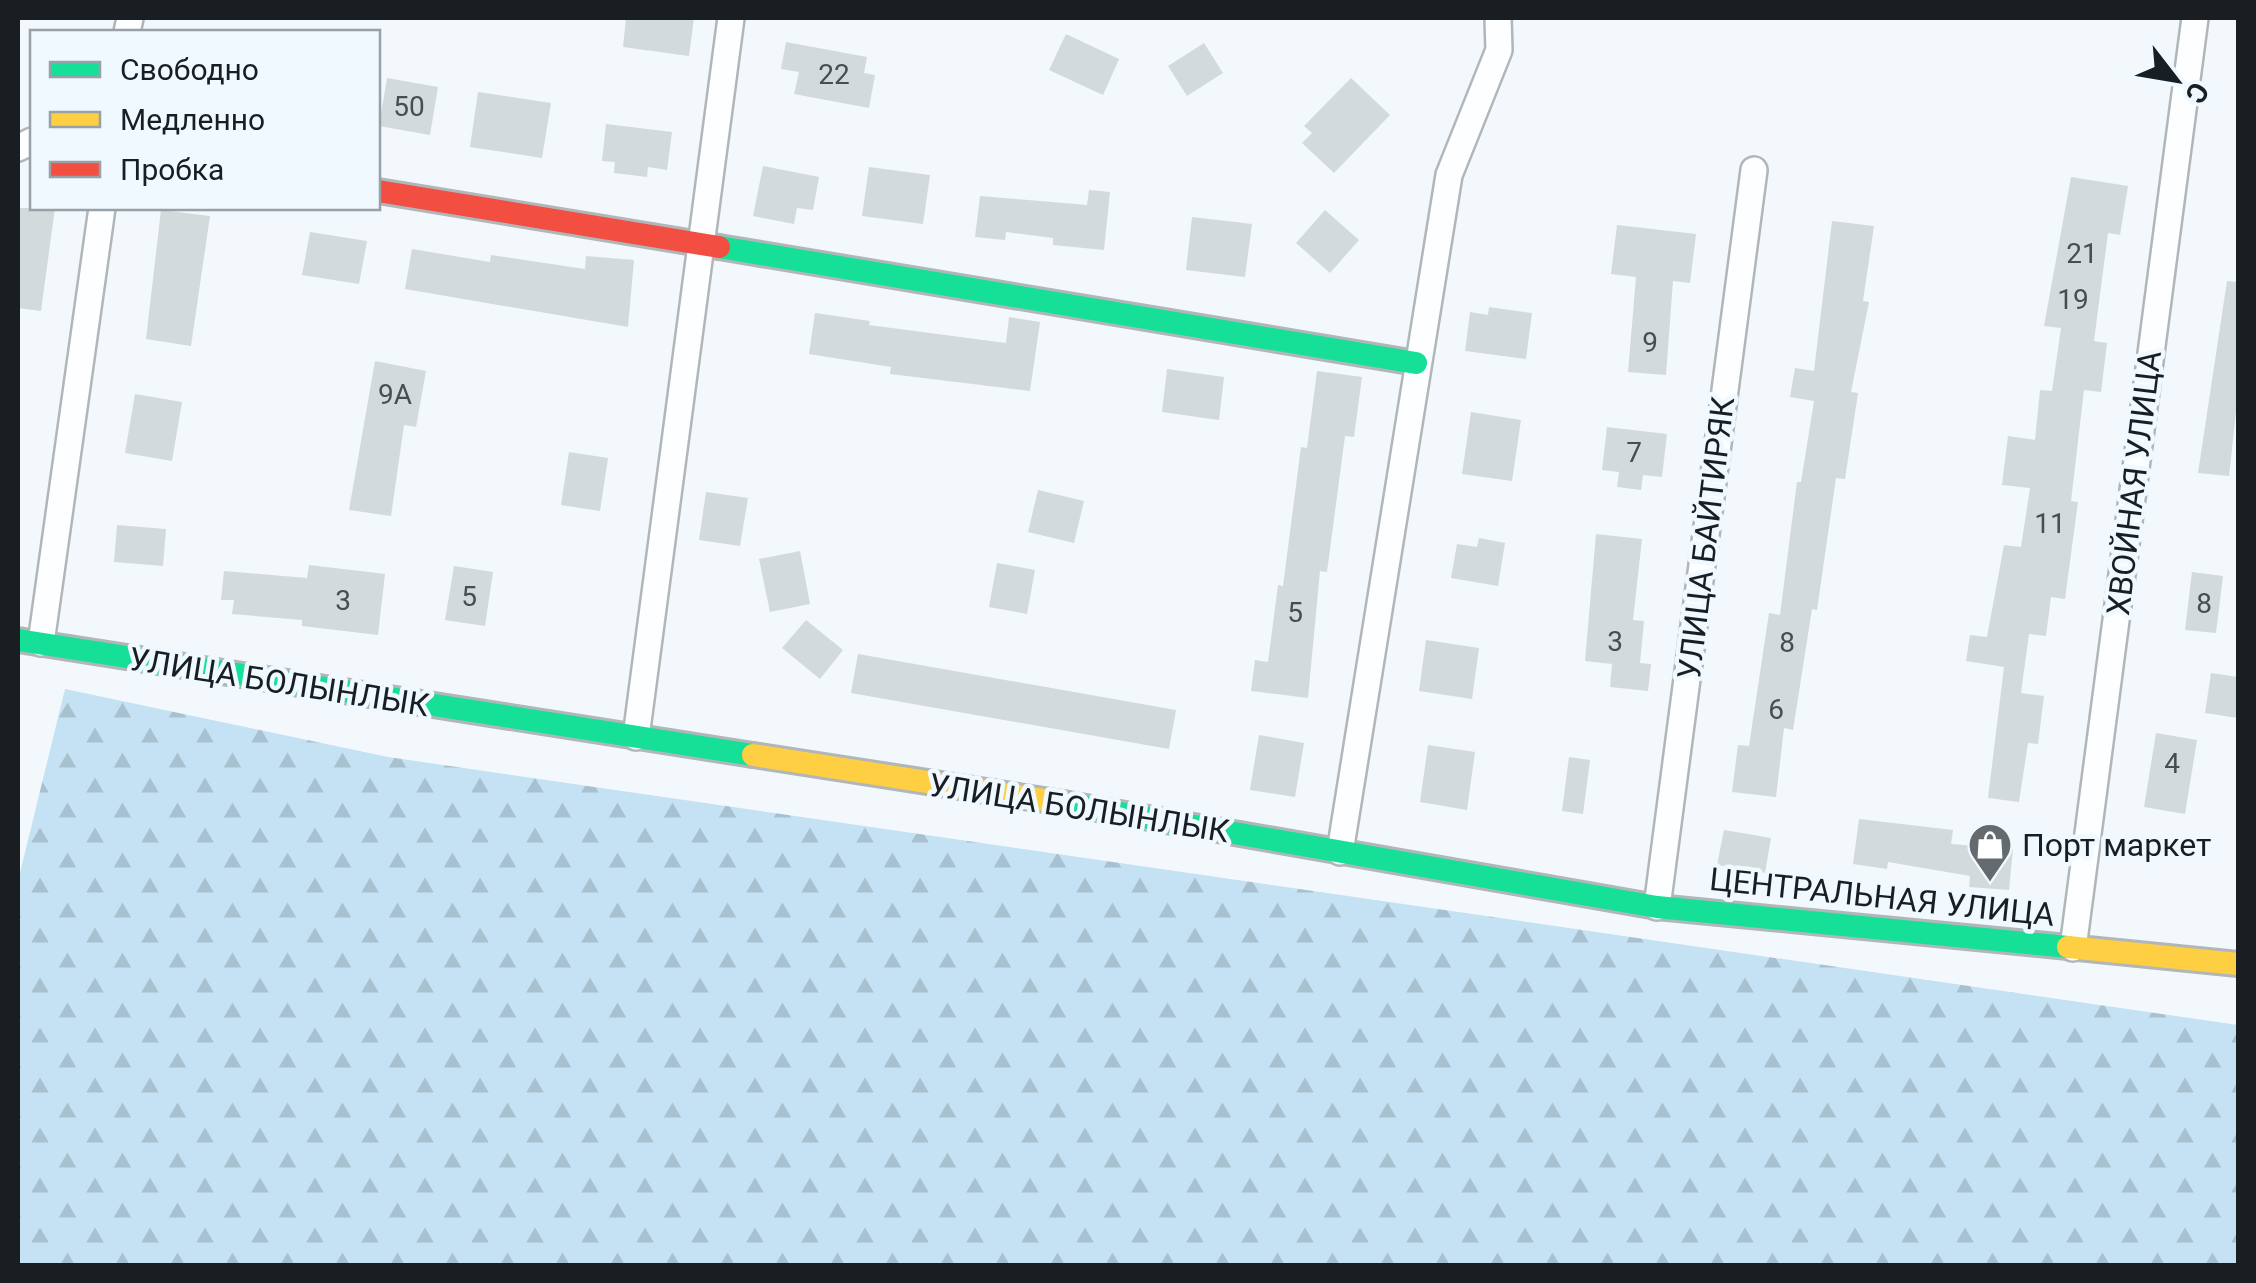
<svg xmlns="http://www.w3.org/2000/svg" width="2256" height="1283" viewBox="0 0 2256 1283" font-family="Roboto,sans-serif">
	<defs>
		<pattern id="forest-firs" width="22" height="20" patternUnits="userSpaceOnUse" patternTransform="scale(2.5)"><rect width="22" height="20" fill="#c4e2f3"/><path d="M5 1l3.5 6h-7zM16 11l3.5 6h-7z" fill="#a8c1d0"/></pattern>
	</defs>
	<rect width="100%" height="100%" fill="#f2f8fc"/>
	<!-- forest -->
	<path fill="url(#forest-firs)" d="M65 689 388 757 2238 1025V1265H18V881Z"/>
	<!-- building -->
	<path fill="#d3dadc" d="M626 18H694L689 56 623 47Z
		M1066 34 1119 59 1103 95 1049 70Z
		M786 42 867 57 864 73 875 75 869 108 794 94 799 72 781 69Z
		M1204 43 1223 73 1187 96 1168 66Z
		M387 78 438 87 430 135 379 126Z
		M1351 78 1390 115 1334 173 1302 143 1312 133 1304 126Z
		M478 92 551 103 542 158 470 147Z
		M606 124 672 132 667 170 648 167 647 177 614 173 615 162 602 161Z
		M763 166 819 177 813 210 797 208 794 224 753 216Z
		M869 167 930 175 923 224 862 216Z
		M2071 177 2128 186 2120 235 2108 233 2094 341 2107 343 2101 392 2084 390 2071 501 2078 502 2065 599 2051 597 2046 636 2029 634 2021 693 2044 696 2038 744 2028 743 2019 802 1988 798 2004 667 1966 661 1970 635 1987 637 2004 545 2021 547 2030 488 2002 485 2008 436 2035 440 2040 390 2052 391 2061 328 2044 326Z
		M1089 190 1110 192 1104 250 1053 245V238L1006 232 1005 240 975 237 980 196 1087 205Z
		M18 208H55L41 311 18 308Z
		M161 210 210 216 191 346 146 339Z
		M1325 210 1359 240 1330 273 1296 243Z
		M1192 217 1252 224 1245 277 1186 270Z
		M1832 221 1874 226 1863 301 1869 302 1851 392 1858 393 1845 479 1836 478 1817 610 1812 609 1793 730 1784 728 1776 797 1732 792 1738 745 1749 746 1769 613 1780 615 1797 482H1801L1814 401 1790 397 1795 368 1814 371Z
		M1617 225 1696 234 1690 283 1673 281 1666 375 1628 372 1636 277 1611 274Z
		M310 232 367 241 359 284 302 275Z
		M412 249 490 262 491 255 585 269 586 256 634 260 628 327 405 289Z
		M2227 281 2238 282V394L2229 476 2198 473Z
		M1489 307 1532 313 1526 359 1465 351 1470 312 1488 315Z
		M815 313 870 321 869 325 1006 343 1009 317 1040 322 1030 391 890 374 891 367 809 354Z
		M375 361 426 371 416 427 404 425 391 516 349 510Z
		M1167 369 1224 377 1219 420 1162 412Z
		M1317 371 1362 377 1354 437 1345 436 1327 572 1320 571 1308 698 1251 691 1255 660 1268 662 1278 585 1283 586 1301 447 1307 448Z
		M135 394 182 402 172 461 125 453Z
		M1471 412 1521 420 1512 481 1462 474Z
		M1607 427 1667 434 1662 477 1643 475 1641 490 1617 487 1619 472 1602 470Z
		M569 452 608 458 600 511 561 505Z
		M1038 490 1084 501 1074 543 1028 532Z
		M706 492 748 498 740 546 699 540Z
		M117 525 166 529 163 566 114 562Z
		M1596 534 1642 539 1633 620 1644 621 1640 663 1651 664 1648 691 1610 687 1612 664 1585 661Z
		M1479 538 1505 543 1498 586 1451 578 1457 544 1477 547Z
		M800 551 810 604 770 612 759 559Z
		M997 563 1035 570 1027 614 989 607Z
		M309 565 385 574 378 635 302 626V620L232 614 234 600H221L224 571 307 578Z
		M454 566 493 572 485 626 445 620Z
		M2192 572 2223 576 2216 633 2185 630Z
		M806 620 843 650 820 679 782 648Z
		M1426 640 1479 648 1472 699 1419 691Z
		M858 654 1176 710 1169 749 851 693Z
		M2211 673 2238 677V718L2205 713Z
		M2156 733 2197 740 2185 814 2144 807Z
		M1259 735 1304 743 1295 797 1250 790Z
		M1428 745 1475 752 1467 810 1420 802Z
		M1569 757 1590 760 1583 814 1562 811Z
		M1859 819 1953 830 1951 844 2013 849 2009 890 1969 887 1970 876 1888 862 1887 869 1853 864Z
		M1724 830 1771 838 1765 873 1717 865Z"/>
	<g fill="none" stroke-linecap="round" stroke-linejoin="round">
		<defs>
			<path id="street" d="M127 32 130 18
				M18 148 32 141
				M41 643 102 208
				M636 737 731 18
				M1340 852 1449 175 1499 50 1498 18
				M1657 907 1754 170
				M2073 948 2195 18"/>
			<path id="fast" d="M719 247 1416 363
				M18 640 753 755
				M1063 803 1657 907 2068 947"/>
			<path id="slow" d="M753 755 1063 803
				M2068 947 2238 964"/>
			<path id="jam" d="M378 191 719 247"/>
		</defs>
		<!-- street casing -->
		<use href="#street" stroke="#b1b6b9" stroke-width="30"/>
		<!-- fast casing -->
		<use href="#fast" stroke="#b1b6b9" stroke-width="28"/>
		<!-- slow casing -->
		<use href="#slow" stroke="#b1b6b9" stroke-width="28"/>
		<!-- jam casing -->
		<use href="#jam" stroke="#b1b6b9" stroke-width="28"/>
		<!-- street -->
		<use href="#street" stroke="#fdfeff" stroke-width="25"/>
		<!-- fast -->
		<use href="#fast" stroke="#16e098" stroke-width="22"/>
		<!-- slow -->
		<use href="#slow" stroke="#ffcf43" stroke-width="22"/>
		<!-- jam -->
		<use href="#jam" stroke="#f24e42" stroke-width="22"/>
	</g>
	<!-- icons -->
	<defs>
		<symbol id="shop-pin" viewBox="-11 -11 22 30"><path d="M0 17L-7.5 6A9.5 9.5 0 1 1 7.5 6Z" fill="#646a6e" stroke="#eff9ff"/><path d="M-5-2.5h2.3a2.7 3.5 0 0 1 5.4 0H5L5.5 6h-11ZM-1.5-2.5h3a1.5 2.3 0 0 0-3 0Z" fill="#fff"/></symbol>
	</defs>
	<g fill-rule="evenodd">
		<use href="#shop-pin" x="1965" y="820" width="50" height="68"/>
	</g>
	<g text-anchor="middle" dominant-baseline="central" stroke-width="9" stroke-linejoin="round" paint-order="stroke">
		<!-- number labels -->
		<g font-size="28" fill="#474d50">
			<text x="834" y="74">22</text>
			<text x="409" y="106">50</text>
			<text x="2082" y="253">21</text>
			<text x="2073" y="299">19</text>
			<text x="1650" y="342">9</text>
			<text x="395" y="394">9А</text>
			<text x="1634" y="452">7</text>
			<text x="2050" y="523">11</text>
			<text x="469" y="596">5</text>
			<text x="343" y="600">3</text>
			<text x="2204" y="603">8</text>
			<text x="1295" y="612">5</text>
			<text x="1615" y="641">3</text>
			<text x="1787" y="642">8</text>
			<text x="1776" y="709">6</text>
			<text x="2172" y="763">4</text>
		</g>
		<!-- street labels -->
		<g font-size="32" fill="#181e22" stroke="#eff9ff">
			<text transform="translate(2134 483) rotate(-83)">ХВОЙНАЯ УЛИЦА</text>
			<text transform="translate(1706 538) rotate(-83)">УЛИЦА БАЙТИРЯК</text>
			<text transform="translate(279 682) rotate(9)">УЛИЦА БОЛЫНЛЫК</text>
			<text transform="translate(1079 808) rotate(9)">УЛИЦА БОЛЫНЛЫК</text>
			<text transform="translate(1882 897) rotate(6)">ЦЕНТРАЛЬНАЯ УЛИЦА</text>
		</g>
		<!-- poi labels -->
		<g font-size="32" fill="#181e22" stroke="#eff9ff" text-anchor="start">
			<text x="2022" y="845">Порт маркет</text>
		</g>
	</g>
	<!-- border -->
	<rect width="2256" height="1283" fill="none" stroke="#181e22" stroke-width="40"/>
	<!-- legend -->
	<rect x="30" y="30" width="350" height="180" fill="#eff9ff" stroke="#99a1a7" stroke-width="2.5"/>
	<rect x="50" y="62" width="50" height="15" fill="#16e098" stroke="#99a1a7" stroke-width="2.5"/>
	<text x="120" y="80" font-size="30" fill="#181e22">Свободно</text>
	<rect x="50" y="112" width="50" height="15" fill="#ffcf43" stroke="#99a1a7" stroke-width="2.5"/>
	<text x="120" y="130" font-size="30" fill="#181e22">Медленно</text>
	<rect x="50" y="162" width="50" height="15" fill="#f24e42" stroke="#99a1a7" stroke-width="2.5"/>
	<text x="120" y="180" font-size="30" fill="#181e22">Пробка</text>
	<!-- north arrow -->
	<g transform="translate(2176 80) rotate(121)" stroke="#eff9ff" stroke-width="8" paint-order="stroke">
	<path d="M0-8L18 38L0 25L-18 38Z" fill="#181e22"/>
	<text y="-15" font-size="28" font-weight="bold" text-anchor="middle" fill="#181e22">С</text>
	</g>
</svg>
